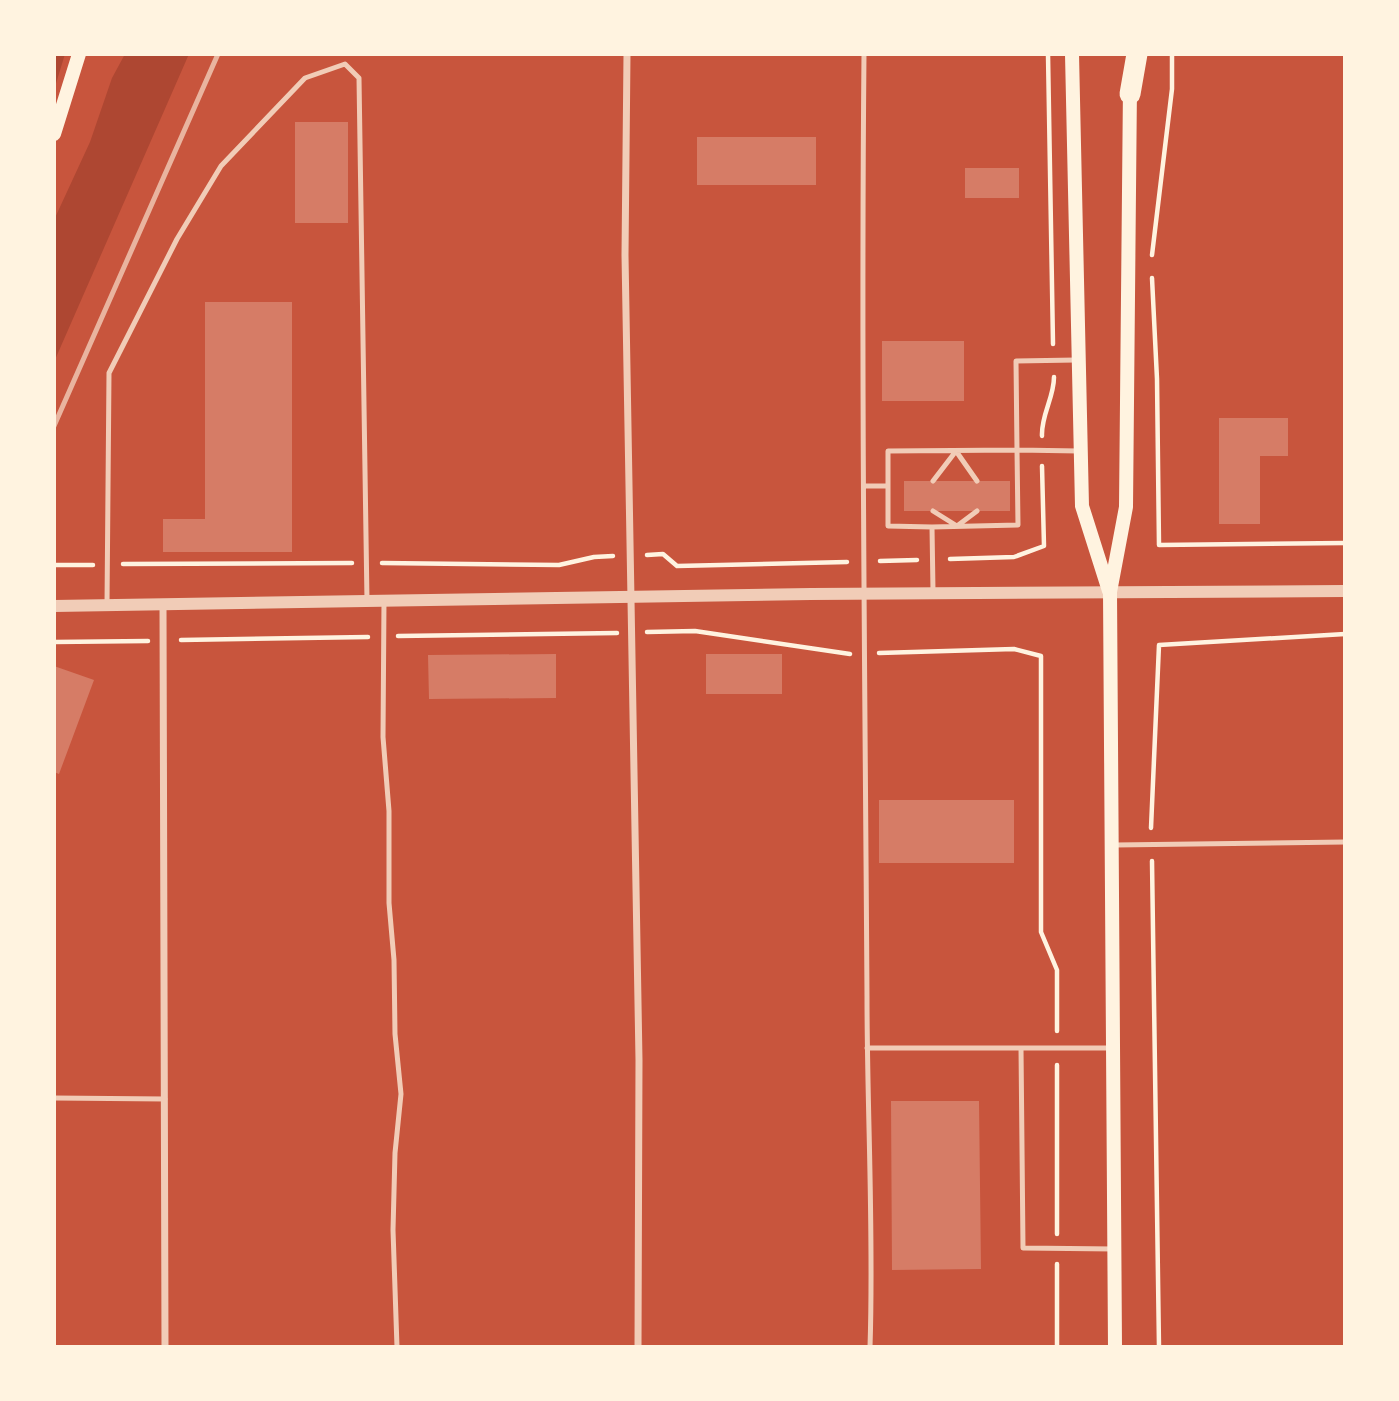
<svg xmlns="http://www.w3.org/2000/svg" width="1399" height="1401" viewBox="0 0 1399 1401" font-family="Ubuntu,sans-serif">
	<rect width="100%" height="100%" fill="#c8553d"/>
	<!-- green -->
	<path fill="#ae4732" d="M54 54H65L54 90Z
		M125 54H189L54 362V220L90 142 112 78Z"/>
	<!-- building -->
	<path fill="#d67c66" d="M295 122H348V223H295Z
		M697 137H816V185H697Z
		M965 168H1019V198H965Z
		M205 302H292V552H163V519H205Z
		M882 341H964V401H882Z
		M1219 418H1288V456H1260V524H1219Z
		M904 481H1010V511H904Z
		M556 654V698L429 699 428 655Z
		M706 654H782V694H706Z
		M54 666 94 680 59 774 54 772Z
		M879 800H1014V863H879Z
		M891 1101H979L981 1269 892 1270Z"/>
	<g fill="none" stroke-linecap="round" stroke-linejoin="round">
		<!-- path -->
		<path stroke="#fff3e0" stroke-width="4.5" d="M1048 54 1053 344
			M1152 255 1172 89V54
			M1152 278 1157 379 1159 545 1345 543
			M1042 436C1041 415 1054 398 1054 377
			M647 555 663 554 677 566 847 562
			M950 559 1014 557 1044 546 1042 466
			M880 561 917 560
			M382 563 559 565 594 557 613 556
			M123 564 352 563
			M54 565H93
			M647 632 695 631 850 654
			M398 636 617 633
			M181 640 368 637
			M54 642 148 641
			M879 653 1014 649 1041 656V932L1057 970V1031
			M1151 828 1159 645 1345 634
			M1152 861 1159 1347
			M1057 1065V1234
			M1057 1264V1347"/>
		<!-- service -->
		<path stroke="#f1ccb7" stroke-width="5" d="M864 54C861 368 865 682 867 996 867 1113 874 1230 870 1347
			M1076 360 1016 361 1017 450 1079 451
			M933 481 956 451 977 481
			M864 486H888
			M933 511 957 526 977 511
			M932 527 888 526V451L1017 450 1018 525 932 527 933 591
			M384 601 383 737 389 811V903L394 960 395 1034 401 1094 395 1153 393 1230 397 1347
			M107 605 109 373 177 239 221 166 305 78 345 64 359 78 367 601
			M1115 845 1345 842
			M867 1048H1113
			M1021 1048 1023 1248 1114 1249
			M54 1098 165 1099"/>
		<!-- minor -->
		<path stroke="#f1ccb7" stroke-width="7" d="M627 54 625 255 639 1060 638 1347
			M163 604 165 1347"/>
		<!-- tertiary -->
		<path stroke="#f1ccb7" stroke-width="12" d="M54 606 811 594 1345 591"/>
		<!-- secondary -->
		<path stroke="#fff3e0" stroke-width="14" d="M1072 54 1082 506 1109 591
			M54 134 79 54
			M1115 1347 1110 592 1126 507 1130 86"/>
		<!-- motorway -->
		<path stroke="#fff3e0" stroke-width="21" d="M1130 94 1137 54"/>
		<!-- rail -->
		<path stroke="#e9b49f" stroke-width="5" d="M54 426 218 54"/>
	</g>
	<!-- border -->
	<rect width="1399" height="1401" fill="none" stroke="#fff3e0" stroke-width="112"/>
</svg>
